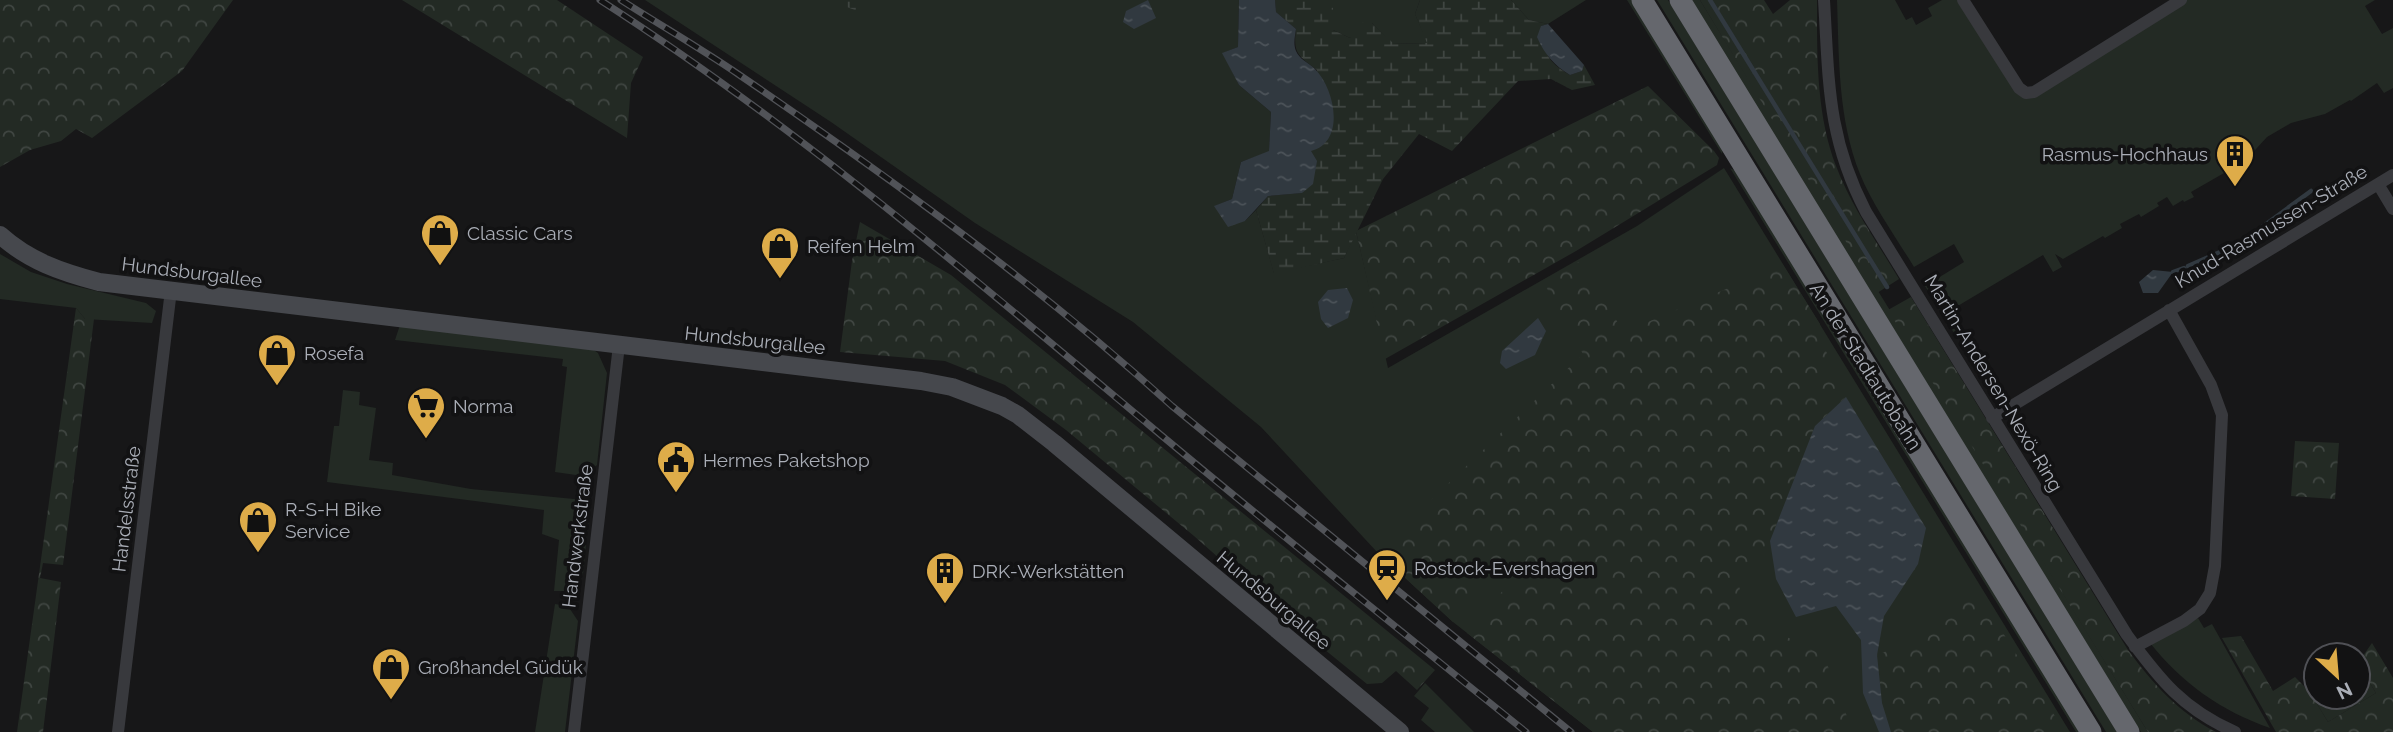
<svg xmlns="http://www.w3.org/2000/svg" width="2393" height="732" viewBox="0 0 2393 732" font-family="Raleway,sans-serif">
	<defs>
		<pattern id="forest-crowns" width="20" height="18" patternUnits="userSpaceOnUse" patternTransform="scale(1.75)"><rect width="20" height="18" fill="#232a24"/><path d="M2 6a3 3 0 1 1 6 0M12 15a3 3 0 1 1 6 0" fill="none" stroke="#404642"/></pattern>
		<pattern id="wetland-marsh" width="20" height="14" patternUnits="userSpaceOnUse" patternTransform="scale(1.75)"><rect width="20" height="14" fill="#232a24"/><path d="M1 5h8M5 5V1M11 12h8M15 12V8" fill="none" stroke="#404642"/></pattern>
		<pattern id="water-ripples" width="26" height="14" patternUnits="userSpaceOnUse" patternTransform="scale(1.75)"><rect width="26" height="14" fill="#313940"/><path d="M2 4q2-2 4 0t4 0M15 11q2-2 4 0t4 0" fill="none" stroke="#4c5359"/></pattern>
	</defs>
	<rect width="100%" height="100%" fill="#171718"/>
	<!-- grass -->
	<path fill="#232a24" d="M645 0H1239L1238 47 1223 53 1239 85 1271 112 1269 152 1241 162 1232 199 1215 206 1245 221 1256 210 1274 273 1344 258 1356 231 1388 368 1637 226 1724 168 2070 732H1593L1453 622 1377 552 1261 427 1133 322 975 223 831 122Z
		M1333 0H1420L1415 14 1428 43 1393 44 1372 23 1350 38 1333 30Z
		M1511 0H1586L1548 24 1529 20Z
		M1627 0H1632L1723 147 1722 154Z
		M1657 0H1668L2117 732H2106Z
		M1691 0H1700L2148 732H2141Z
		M1837 0H1895L1906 20 1912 17 1916 25 1932 16 1928 8 1942 0H1963L2026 93 2181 0H2375L2365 6 2382 34 2393 28V88L2384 93 2377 83 2351 101 2350 100 2325 114 2291 123 2267 137 2245 161 2191 192 2194 197 2184 202 2183 200 2173 206 2167 197 2157 203 2159 206 2141 217 2139 214 2120 224 2122 228 2105 238 2103 236 2063 259 2055 254 2062 267 2053 272 2043 255 1951 310 1961 328 1954 333 1925 286 1964 262 1954 244 1914 267C1897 239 1872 204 1860 174 1838 119 1839 59 1837 0Z
		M1730 168 1738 172 2081 732H2076Z
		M0 254 31 272 67 284 146 303 156 311 152 323 85 319 76 308 0 299Z
		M400 325 591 348 598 353 607 373 597 465 583 476 555 472 567 367 562 366 563 359 395 340Z
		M343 390 360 392 359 405 376 408 369 460 393 463 392 475 471 489 584 500 590 506 583 574 578 587 567 591H554L559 540 542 534 544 510 327 482 334 426H339Z
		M555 604 568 606 578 621 565 732H535Z
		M2198 618 2204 628 2212 624 2270 728C2221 711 2182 683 2150 643Z
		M2358 663 2376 693 2328 722 2309 691 2316 687V697H2358Z
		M1425 683 1474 732H1435L1421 720 1429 708 1414 696Z"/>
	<!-- forest -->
	<path fill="url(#forest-crowns)" d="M0 0H233L182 71 92 138 76 129 61 141 30 150 0 167Z
		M402 0H557L643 57 631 83 627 138Z
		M1700 0H1764L1773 14 1790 0H1817C1817 54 1816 114 1836 166 1851 206 1877 242 1899 279L1877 293Z
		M1648 86 1714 151 1719 158 1717 165 1576 251 1385 359 1356 231Z
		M860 222 951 275 1435 670 1417 690 1396 671 1382 683 1367 684 1303 632 1194 536 1066 430 1005 385 945 361 840 352 852 261Z
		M1578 262 1624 332 1783 265 1820 324 1819 335 1846 397 1815 426 1770 541 1738 578 1744 615 1824 656 1853 732H1593L1467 633 1517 574 1537 541 1500 564 1453 622 1377 552 1583 354 1544 283Z
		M1911 297 2128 650C2153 684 2178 712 2216 732H2148L1888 310Z
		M76 308 85 319H94L63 565 43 563 40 578 61 582 43 732H17Z
		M2295 441 2339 443 2335 499 2291 496Z
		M1973 585 2065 732H1893L1882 703 1877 655 1937 631Z
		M2241 636 2273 691 2295 677 2309 691 2328 722 2376 693 2358 663 2372 643 2393 678V732H2276L2222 638Z"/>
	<!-- wetland -->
	<path fill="url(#wetland-marsh)" d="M829 0H864L865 14Z
		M1275 0H1333V30L1350 38 1363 22 1372 23 1394 44 1427 43 1415 14 1420 0H1511L1529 20 1548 24 1541 26C1544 53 1546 61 1570 75L1582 71 1584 65 1595 85 1572 90 1551 79 1518 81 1452 151 1419 134 1383 179 1344 258 1274 274 1256 210 1268 196 1302 193 1311 151 1317 70C1298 55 1293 54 1296 29L1276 12Z"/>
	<!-- water -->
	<path fill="url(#water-ripples)" d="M1148 0 1156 18 1134 29 1123 22 1126 11Z
		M1239 0H1275L1276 12 1296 29C1295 36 1293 44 1296 51 1299 59 1309 63 1315 69 1335 89 1346 142 1311 151L1317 161 1313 184 1302 193 1268 196 1245 221 1228 227 1214 206 1232 199 1241 162 1269 151 1271 112 1239 85 1222 53 1238 47Z
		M1548 24 1584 65 1582 71 1570 75C1554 65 1545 55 1537 37L1541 26Z
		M2153 270 2173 272 2158 293H2143L2139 282Z
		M1347 288 1353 300 1348 318 1328 328 1321 319 1318 302 1328 290Z
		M1538 318 1546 331 1535 355 1506 369 1500 363 1502 351Z
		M1846 397 1926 528 1918 564 1884 616 1877 655 1882 703 1891 732H1879L1863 693 1861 640 1836 606 1796 617 1776 579 1770 541 1815 426Z"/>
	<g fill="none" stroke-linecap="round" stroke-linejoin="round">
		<!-- stream -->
		<path stroke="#313940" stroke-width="4.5" d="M1710 0 1887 287
			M2239 244 2311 191
			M2188 266 2234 246
			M2173 272 2184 268"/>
		<!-- street -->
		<path stroke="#38393d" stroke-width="12" d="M1824 0C1829 82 1827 137 1866 212L2127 635C2160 680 2183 709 2235 732
			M1963 0 2019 88 2026 93 2034 92 2181 0
			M2378 184 2393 209
			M1992 418 2393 175
			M2135 647 2184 621 2200 609 2210 593 2215 566 2222 415 2211 385 2169 310
			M118 732 171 290
			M574 732 619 345"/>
		<!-- secondary -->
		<path stroke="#46484d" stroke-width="18" d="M0 235C29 261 61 272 99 282L921 381 952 387 1002 406 1018 415 1054 443 1400 732"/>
		<!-- highway -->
		<path stroke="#65676d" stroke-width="21" d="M1642 0 2091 732
			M1680 0 2129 732"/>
		<defs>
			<path id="rail" d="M600 0C795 125 971 276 1149 425 1273 529 1400 630 1526 732
				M621 0C660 25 700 48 738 74 889 177 1037 284 1172 406L1571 732"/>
		</defs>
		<!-- rail casing -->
		<use href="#rail" stroke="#515358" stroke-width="7"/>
		<!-- rail -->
		<use href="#rail" stroke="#121213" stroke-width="4.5" stroke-dasharray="13" stroke-linecap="butt"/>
	</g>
	<!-- icons -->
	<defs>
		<symbol id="building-pin" viewBox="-11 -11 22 30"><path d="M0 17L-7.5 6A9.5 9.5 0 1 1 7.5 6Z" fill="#deac49" stroke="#121213"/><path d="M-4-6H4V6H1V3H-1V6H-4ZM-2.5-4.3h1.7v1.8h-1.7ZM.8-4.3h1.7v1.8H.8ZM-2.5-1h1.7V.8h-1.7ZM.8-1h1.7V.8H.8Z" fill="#111"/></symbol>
		<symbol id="shop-pin" viewBox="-11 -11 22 30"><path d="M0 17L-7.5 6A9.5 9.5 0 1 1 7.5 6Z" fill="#deac49" stroke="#121213"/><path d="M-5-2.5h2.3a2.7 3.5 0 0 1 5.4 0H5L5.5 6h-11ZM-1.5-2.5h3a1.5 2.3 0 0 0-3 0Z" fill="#111"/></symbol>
		<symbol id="supermarket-pin" viewBox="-11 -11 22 30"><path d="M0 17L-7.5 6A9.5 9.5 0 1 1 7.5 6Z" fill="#deac49" stroke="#121213"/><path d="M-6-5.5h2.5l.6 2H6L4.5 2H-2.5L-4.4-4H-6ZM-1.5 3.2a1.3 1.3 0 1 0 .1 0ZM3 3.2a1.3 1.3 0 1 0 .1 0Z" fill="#111"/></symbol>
		<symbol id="civic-pin" viewBox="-11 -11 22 30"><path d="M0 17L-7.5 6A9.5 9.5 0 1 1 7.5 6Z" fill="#deac49" stroke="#121213"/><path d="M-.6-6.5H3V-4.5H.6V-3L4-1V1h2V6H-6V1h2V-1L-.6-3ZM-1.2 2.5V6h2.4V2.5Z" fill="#111"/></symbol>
		<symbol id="station-pin" viewBox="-11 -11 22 30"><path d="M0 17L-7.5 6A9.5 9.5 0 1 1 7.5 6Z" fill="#deac49" stroke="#121213"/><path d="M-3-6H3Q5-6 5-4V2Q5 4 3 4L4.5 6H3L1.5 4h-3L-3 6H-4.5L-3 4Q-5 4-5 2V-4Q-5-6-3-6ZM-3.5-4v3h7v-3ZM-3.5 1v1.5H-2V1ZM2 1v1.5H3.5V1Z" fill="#111"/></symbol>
	</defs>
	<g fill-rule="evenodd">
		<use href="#building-pin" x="2213" y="132" width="44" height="60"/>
		<use href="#shop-pin" x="418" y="211" width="44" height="60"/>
		<use href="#shop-pin" x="758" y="224" width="44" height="60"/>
		<use href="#shop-pin" x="255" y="331" width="44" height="60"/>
		<use href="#supermarket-pin" x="404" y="384" width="44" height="60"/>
		<use href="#civic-pin" x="654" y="438" width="44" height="60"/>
		<use href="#shop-pin" x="236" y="498" width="44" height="60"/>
		<use href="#station-pin" x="1365" y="546" width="44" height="60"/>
		<use href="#building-pin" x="923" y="549" width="44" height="60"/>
		<use href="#shop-pin" x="369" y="645" width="44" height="60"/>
	</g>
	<g text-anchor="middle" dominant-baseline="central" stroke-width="7" stroke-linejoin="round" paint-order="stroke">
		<!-- poi labels -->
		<g font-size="19" fill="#aaaeb7" stroke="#121213" text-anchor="start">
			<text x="2208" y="154" text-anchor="end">Rasmus-Hochhaus</text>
			<text x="467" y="233">Classic Cars</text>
			<text x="807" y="246">Reifen Helm</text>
			<text x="304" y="353">Rosefa</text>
			<text x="453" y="406">Norma</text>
			<text x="703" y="460">Hermes Paketshop</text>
			<text x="285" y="509">R-S-H Bike<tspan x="285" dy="22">Service</tspan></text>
			<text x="1414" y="568">Rostock-Evershagen</text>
			<text x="972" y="571">DRK-Werkstätten</text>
			<text x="418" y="667">Großhandel Güdük</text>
		</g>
		<!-- street labels -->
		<g font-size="19" fill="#aaaeb7" stroke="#121213">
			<text transform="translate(2271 226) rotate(-31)">Knud-Rasmussen-Straße</text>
			<text transform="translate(192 272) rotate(7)">Hundsburgallee</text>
			<text transform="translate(755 340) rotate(6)">Hundsburgallee</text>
			<text transform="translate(1866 366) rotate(58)">An der Stadtautobahn</text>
			<text transform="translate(1994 383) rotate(59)">Martin-Andersen-Nexö-Ring</text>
			<text transform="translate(126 509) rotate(-83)">Handelsstraße</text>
			<text transform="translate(577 536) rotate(-83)">Handwerkstraße</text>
			<text transform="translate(1274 600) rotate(40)">Hundsburgallee</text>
		</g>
	</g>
	<!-- north arrow -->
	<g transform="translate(2337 676) rotate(154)"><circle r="33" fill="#121213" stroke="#4f5055" stroke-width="2"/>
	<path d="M0-5L12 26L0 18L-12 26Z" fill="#deac49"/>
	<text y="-10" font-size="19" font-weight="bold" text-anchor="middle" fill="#aaaeb7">N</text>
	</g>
</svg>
